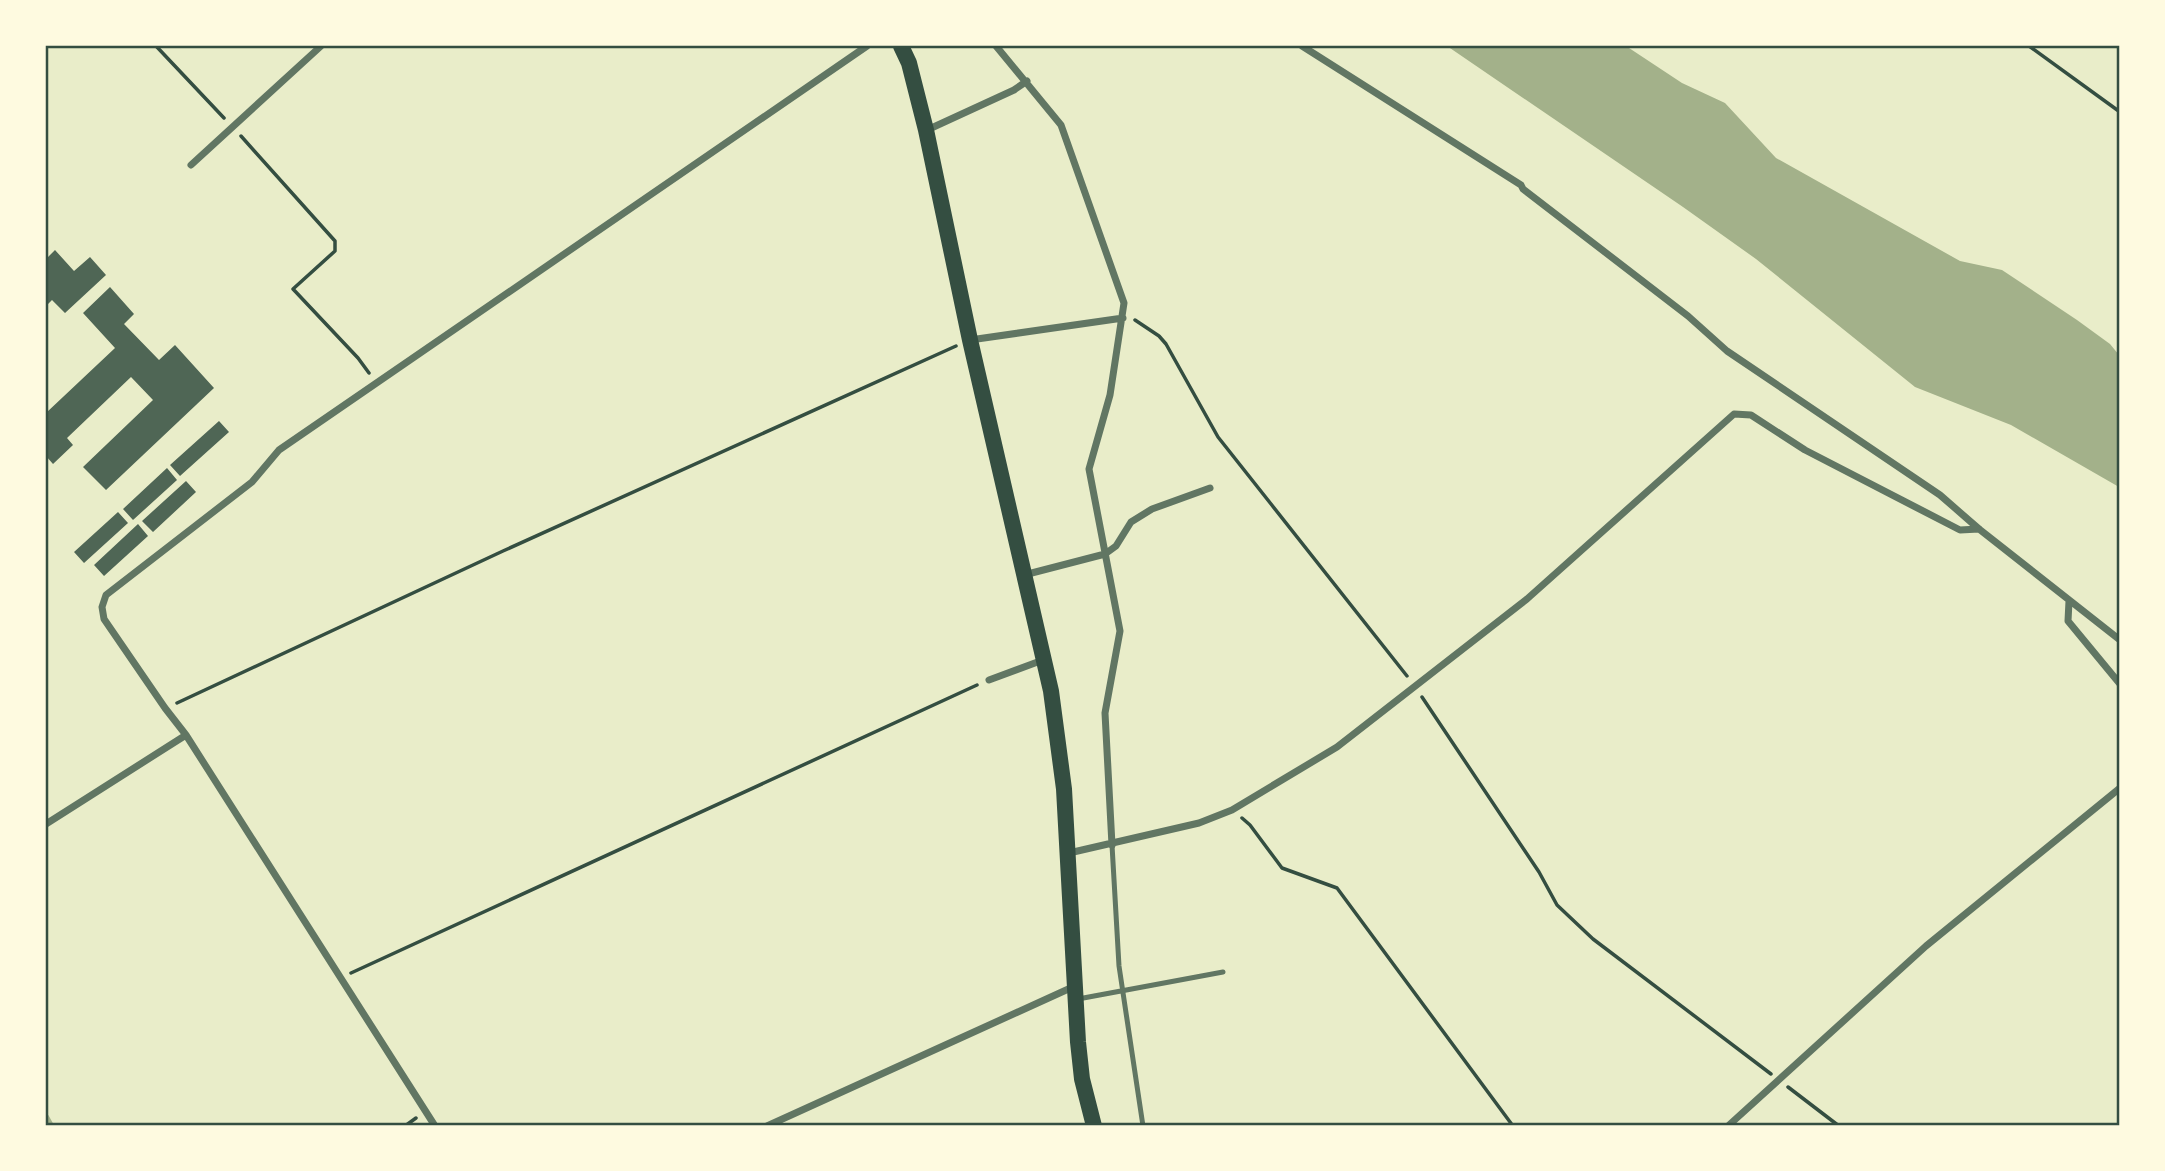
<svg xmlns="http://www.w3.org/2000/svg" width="2165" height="1171" viewBox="0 0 2165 1171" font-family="'Roboto Condensed',sans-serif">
	<rect width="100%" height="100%" fill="#e9edc9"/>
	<!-- water -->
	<path fill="#a3b18a" d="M1447 46H1626L1682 83 1725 103 1776 158 1960 261 2002 270 2077 320 2110 344 2119 355V487L2011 425 1915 387 1756 259 1683 207Z"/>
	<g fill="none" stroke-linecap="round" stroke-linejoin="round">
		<!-- stream -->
		<path stroke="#a3b18a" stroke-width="6" d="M46 1117 51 1126"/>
	</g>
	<!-- building -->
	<path fill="#4f6655" d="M55 250 74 271 90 257 106 275 65 313 52 300 46 306V259Z
		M110 287 134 314 124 324 159 360 175 345 214 388 106 490 83 467 153 400 131 377 67 438 73 445 53 464 46 456V413L115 348 83 313Z
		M219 421 229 432 180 476 170 465Z
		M167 468 177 480 133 520 123 509Z
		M186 481 196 492 153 532 142 521Z
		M118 512 128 523 84 563 74 552Z
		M138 524 148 536 104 576 94 565Z"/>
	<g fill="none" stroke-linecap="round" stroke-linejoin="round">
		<!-- path -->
		<path stroke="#344e41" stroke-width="3.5" d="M156 46 224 118
			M2029 46 2120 112
			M241 136 335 241V251L293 289 358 358 369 373
			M1135 320 1159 336 1166 344 1218 437 1407 676
			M1422 697 1539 872 1557 905 1593 939 1771 1074
			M177 703 503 551 956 346
			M1242 818 1250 825 1282 868 1337 888 1513 1126
			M351 973 977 685
			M1788 1087 1839 1126
			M405 1126 416 1118"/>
		<!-- service -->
		<path stroke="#617663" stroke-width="5" d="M1112 845 1119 966 1143 1126
			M1078 999 1223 972"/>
		<!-- minor -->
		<path stroke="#617663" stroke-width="7" d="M996 46 1061 125 1124 303 1110 395 1089 469 1120 631 1105 713 1112 845
			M1302 46 1521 185 1523 189 1688 316 1727 351 1940 495 1979 529 2120 640
			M927 130 1014 90 1027 81
			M191 165 321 46
			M970 340 1123 318
			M1024 575 1105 554 1116 546 1131 522 1152 509 1210 488
			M2069 601 2068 621 2120 684
			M989 680 1043 660
			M46 824 186 735
			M1069 853 1199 823 1232 810 1337 747 1527 599 1734 414 1751 415 1805 450 1960 530 1979 529
			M435 1126 186 735 165 708 104 619 102 607 106 595 252 482 279 450 867 46
			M767 1126 1075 986
			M1728 1126 1926 946 2120 788"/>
		<!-- primary -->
		<path stroke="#344e41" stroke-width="16" d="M901 46 909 63 926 130 970 340 1051 691 1064 789 1078 1042 1082 1079 1094 1126"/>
	</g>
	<!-- border -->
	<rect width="2165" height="1171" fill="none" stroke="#fefae0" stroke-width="94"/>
	<rect x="47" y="47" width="2071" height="1077" fill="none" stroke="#344e41" stroke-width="2.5"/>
</svg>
